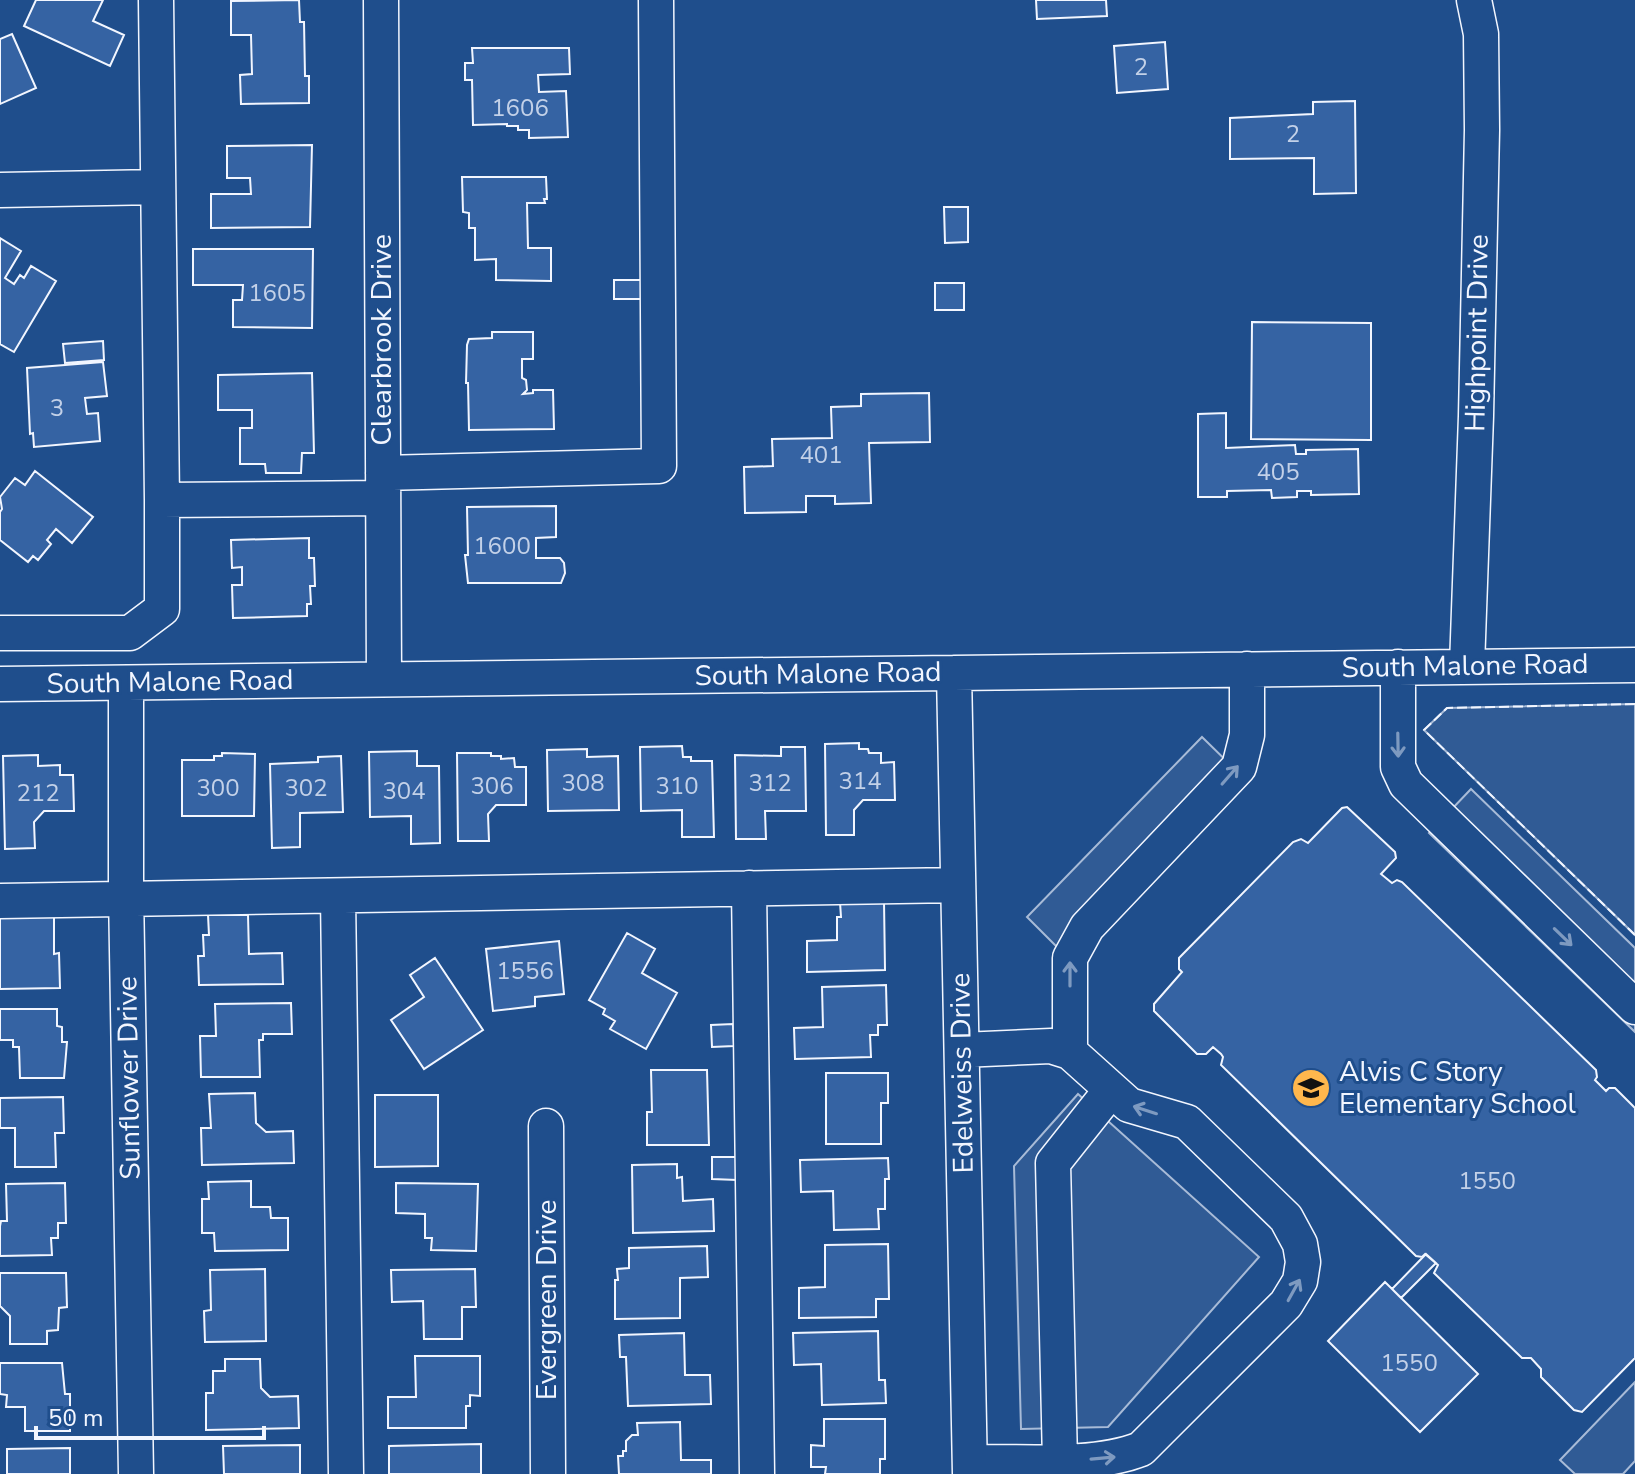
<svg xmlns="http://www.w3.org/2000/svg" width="1635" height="1474" viewBox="0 0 1635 1474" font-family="'Nunito Sans',sans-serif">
	<rect width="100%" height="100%" fill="#1f4e8c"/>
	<!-- built -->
	<path fill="#305b95" stroke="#a8bbd7" stroke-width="2" d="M1635 704V935L1424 730 1447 708Z
		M1202 737 1248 782 1073 963 1027 917Z
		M1471 789 1635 948V1032L1429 833Z
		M1078 1094 1259 1257 1108 1427 1021 1429 1014 1166Z
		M1635 1382V1461L1623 1474H1575L1560 1460Z"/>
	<!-- building -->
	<path fill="#3563a3" stroke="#f2f6ff" stroke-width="2" d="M36 0H103L93 21 124 35 110 66 24 26Z
		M299 0 300 22H304L305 76H309V103L241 104 240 75 252 74 251 35H231V1Z
		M1036 0H1106L1107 16 1037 19Z
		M12 34 36 88 0 104V39Z
		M1165 42 1168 89 1117 93 1114 46Z
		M472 48H569L570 74 538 75 539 92 566 91 568 137 529 138V130H518V126H507V124L473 125 472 80H465V63H473Z
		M1355 101 1356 193 1314 194V158L1230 159V118L1313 114V102Z
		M312 145 310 227 211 228V194H251L250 178H227V146Z
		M462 177H546L547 199H544L545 203H527L528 248H551V281L496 280V259L475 260V228H469V213L463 212Z
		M944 207H968V242L945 243Z
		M0 238 21 251 5 278 14 284 20 275 24 278 31 266 56 281 14 352 0 344Z
		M193 249H313L312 328 233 327V300H242L243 285H193Z
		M614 280H644L643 299H614Z
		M935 283H964V310H935Z
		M1252 322 1371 323V440L1251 439Z
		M492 332H533V359H522V378L526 380 527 390 523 394 533 393V390H553L554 429 469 430 468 383H466L467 345 469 339 492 338Z
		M103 341 104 360 65 363 63 344Z
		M103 362 107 396 85 398 87 414 98 413 100 441 34 447 33 433 30 434 27 368Z
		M312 373 314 453H302L301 473H266L265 464H240V428H252V410H218V375Z
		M929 393 930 442 869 443 871 503 835 504V496H806V512L745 513 744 467 773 466 772 439 832 438 831 407 861 406V394Z
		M1226 413V448L1295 445 1296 454H1306V450L1358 449 1359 494 1311 495V491H1297V497L1272 498 1271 490 1227 491V497H1198V414Z
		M35 471 93 517 72 543 56 529 47 540 51 544 38 560 33 556 28 562 0 540V512L2 509 0 497 15 478 25 485Z
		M556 506V537L536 538V558H560L564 563 565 573 561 583H468L465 555H468L467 507Z
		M309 538V558H314L315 586H310L311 604H307V616L233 618 232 585H242V567L232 568 231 540Z
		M859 743V749H868L869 753H881V763L894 762 895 800H863L854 810V835H826L825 744Z
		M682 746 683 757H691V761H712L714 837H682V810L641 811 640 747Z
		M781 747H805L806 811H765L766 839H736L735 755 781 756Z
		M587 749V757L618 756 619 810 548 811 547 750Z
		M417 751V766H439L440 843 411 844V816L370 817 369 752Z
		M222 753 255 754 254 816H182V760H214V756H222Z
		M457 753H491V756H501V759L514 758 515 767H526V805H496L488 814 489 841H458Z
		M38 755V766L60 765V775H73L74 811H44L34 822 35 848 5 849 3 756Z
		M341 756 343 812 300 813V847L272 848 270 764 318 762V757Z
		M1347 807 1395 852 1396 858 1381 874 1392 883 1397 880 1402 882 1596 1070 1597 1077 1595 1080 1606 1091 1609 1088H1615L1635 1108V1358L1582 1412 1574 1410 1541 1377V1369L1531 1358H1522L1434 1273 1438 1265 1425 1254 1422 1257 1416 1256 1221 1065 1223 1057 1221 1054 1213 1047 1206 1054H1197L1154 1011V1004L1182 972 1179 969V958L1293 842 1301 839 1308 843 1342 808Z
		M884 901 885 970 807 972V941L837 940V917H841L840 902Z
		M0 915H54V954L59 953 60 988 0 989Z
		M208 915H248L249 954 282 953 283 984 199 985 198 956H204L203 935H209Z
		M627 933 655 949 642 973 677 993 646 1049 610 1029 615 1021 603 1014 605 1009 589 1000Z
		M559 941 564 994 535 997V1006L493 1011 486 949Z
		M435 958 483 1030 424 1069 391 1020 424 997 410 975Z
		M886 985 887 1025H878V1035H870L871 1057 795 1059 794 1028 823 1027 822 987Z
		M291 1003 292 1034H263V1040H259L260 1077H201L200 1036H216L215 1004Z
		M0 1009H57V1026L62 1027V1042H67L64 1078H20L19 1047H13V1040H0Z
		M733 1024 734 1046 712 1047 711 1025Z
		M651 1070H707L709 1145H647V1112H652Z
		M826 1073H888V1103H881V1144H826Z
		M255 1093 256 1123 266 1132 293 1131 294 1163 202 1165 201 1128H211L209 1094Z
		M375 1095H438V1166L375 1167Z
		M63 1097 64 1133H55L56 1167H15V1128H0V1098Z
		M712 1157H737V1180L712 1179Z
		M888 1158 889 1179H885V1209H878L879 1229 834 1230 833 1191 801 1192 800 1160Z
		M677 1164V1178L682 1177 683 1201 713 1199 714 1231 633 1233 632 1165Z
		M251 1181V1207H270L271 1218H288V1250L215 1251 214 1233H202V1199H209L208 1182Z
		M65 1183 66 1223H58V1238H51L52 1255 0 1256V1226L1 1221H7L6 1184Z
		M396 1183 478 1184 476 1251 431 1250 432 1238H425V1214L396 1213Z
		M888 1244 889 1299H876V1317L799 1318V1288L825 1287V1245Z
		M707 1246 708 1277 680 1278V1318L615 1319V1280H618L617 1269 629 1268V1248Z
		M1426 1254 1436 1263 1401 1298 1392 1289Z
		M265 1269 266 1341 205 1342 204 1311 211 1310 210 1270Z
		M475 1269 476 1307H462V1339H424L423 1301 392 1302 391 1270Z
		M0 1273H66L67 1307 59 1308 58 1330 47 1331V1344H10V1316L0 1306Z
		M1385 1282 1478 1374 1420 1432 1328 1341Z
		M878 1331 879 1380H885L886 1403 822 1405 821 1364 794 1365 793 1333Z
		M684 1333 685 1375H710L711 1404 628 1406 626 1357H620L619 1335Z
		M415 1356H480V1396L470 1395V1406H466V1428H388V1397H416Z
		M225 1359H260L261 1388 270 1397 298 1396 299 1428 206 1430V1393H213V1371H225Z
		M0 1363H62L65 1394H70V1431H25V1407H6L7 1395 0 1394Z
		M824 1419H885V1459H880V1474H825L826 1467H811V1445L824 1446Z
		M680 1422 681 1460H711V1474H619L618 1456H623V1451H626V1441L632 1435H638L637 1423Z
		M481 1444V1474H389V1446Z
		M300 1445V1474H224L223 1446Z
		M70 1448V1474H7V1449Z"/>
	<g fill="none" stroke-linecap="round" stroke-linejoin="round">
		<defs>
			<path id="minor" d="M156 0 162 500 382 498
				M381 0 384 679
				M0 190 158 187
				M383 473 659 466 656 0
				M0 633H130L162 609V500
				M1467 666 1476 416 1482 130 1481 34 1474 0
				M1398 667V767L1406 784 1635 1007
				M954 673 970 1474
				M126 683V892L136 1474
				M0 684 1635 665
				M749 888 757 1474
				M338 896 346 1474
				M0 901 958 885
				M962 1050 1051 1046 1070 1052 1129 1105 1187 1122 1286 1218 1300 1244 1303 1262 1300 1281 1286 1304 1141 1449C1093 1468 1022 1461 970 1462
				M1070 1052V958L1087 927 1239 767 1247 735V669
				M546 1126 548 1474
				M1060 1461 1053 1163 1111 1090"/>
		</defs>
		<!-- minor casing -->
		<use href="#minor" stroke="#f2f6ff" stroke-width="37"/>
		<!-- minor -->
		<use href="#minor" stroke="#1f4e8c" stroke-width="34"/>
		<!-- fence -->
		<path stroke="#f2f6ff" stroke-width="2" stroke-dasharray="10 4" stroke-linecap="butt" d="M1635 704 1447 708 1424 730 1635 935"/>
	</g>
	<!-- one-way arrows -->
	<defs><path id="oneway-shaft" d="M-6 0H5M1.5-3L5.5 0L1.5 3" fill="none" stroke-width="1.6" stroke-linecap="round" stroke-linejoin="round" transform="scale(2)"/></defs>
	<g stroke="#7e9ac0">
		<use href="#oneway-shaft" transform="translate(1398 745) rotate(89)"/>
		<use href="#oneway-shaft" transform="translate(1230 775) rotate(-49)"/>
		<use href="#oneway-shaft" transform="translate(1563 937) rotate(44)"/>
		<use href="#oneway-shaft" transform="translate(1070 974) rotate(-90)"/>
		<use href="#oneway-shaft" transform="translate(1145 1110) rotate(-162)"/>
		<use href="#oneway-shaft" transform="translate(1294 1290) rotate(-61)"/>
		<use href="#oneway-shaft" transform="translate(1103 1458) rotate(-5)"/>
	</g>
	<!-- icons -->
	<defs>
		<symbol id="school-disc" viewBox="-11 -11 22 22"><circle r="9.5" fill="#ffb74d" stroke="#1f4e8c"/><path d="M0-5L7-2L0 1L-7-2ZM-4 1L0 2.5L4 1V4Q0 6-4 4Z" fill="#111"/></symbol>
	</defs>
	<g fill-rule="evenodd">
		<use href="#school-disc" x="1289" y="1066" width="44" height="44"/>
	</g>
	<g text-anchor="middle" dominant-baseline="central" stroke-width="6" stroke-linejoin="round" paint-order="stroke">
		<!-- number labels -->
		<g font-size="24" fill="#c3d1e8">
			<text x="1141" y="67">2</text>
			<text x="520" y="108">1606</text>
			<text x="1293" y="134">2</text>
			<text x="277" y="293">1605</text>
			<text x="57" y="408">3</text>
			<text x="821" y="455">401</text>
			<text x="1278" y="472">405</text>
			<text x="502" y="546">1600</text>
			<text x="860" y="781">314</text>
			<text x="583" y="783">308</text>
			<text x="770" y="783">312</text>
			<text x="492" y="786">306</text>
			<text x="677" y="786">310</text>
			<text x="218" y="788">300</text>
			<text x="306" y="788">302</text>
			<text x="404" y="791">304</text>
			<text x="38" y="793">212</text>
			<text x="525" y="971">1556</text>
			<text x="1487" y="1181">1550</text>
			<text x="1409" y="1363">1550</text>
		</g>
		<!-- street labels -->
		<g font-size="28" fill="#f2f6ff" stroke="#1f4e8c">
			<text transform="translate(1477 333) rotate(-89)">Highpoint Drive</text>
			<text transform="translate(382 340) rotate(-90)">Clearbrook Drive</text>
			<text transform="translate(1465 666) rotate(-1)">South Malone Road</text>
			<text transform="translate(818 674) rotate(-1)">South Malone Road</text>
			<text transform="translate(170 682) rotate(-1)">South Malone Road</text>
			<text transform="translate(962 1073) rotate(-91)">Edelweiss Drive</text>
			<text transform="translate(129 1078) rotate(-91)">Sunflower Drive</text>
			<text transform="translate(547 1300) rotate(-90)">Evergreen Drive</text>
		</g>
		<!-- poi labels -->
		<g font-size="28" fill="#f2f6ff" stroke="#1f4e8c" text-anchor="start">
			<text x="1339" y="1072">Alvis C Story<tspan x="1339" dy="32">Elementary School</tspan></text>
		</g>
	</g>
	<!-- scale -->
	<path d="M36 1426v12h228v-12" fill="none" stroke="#f2f6ff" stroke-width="4"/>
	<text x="48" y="1426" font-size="24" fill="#f2f6ff" stroke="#1f4e8c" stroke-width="6" paint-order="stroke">50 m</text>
</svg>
